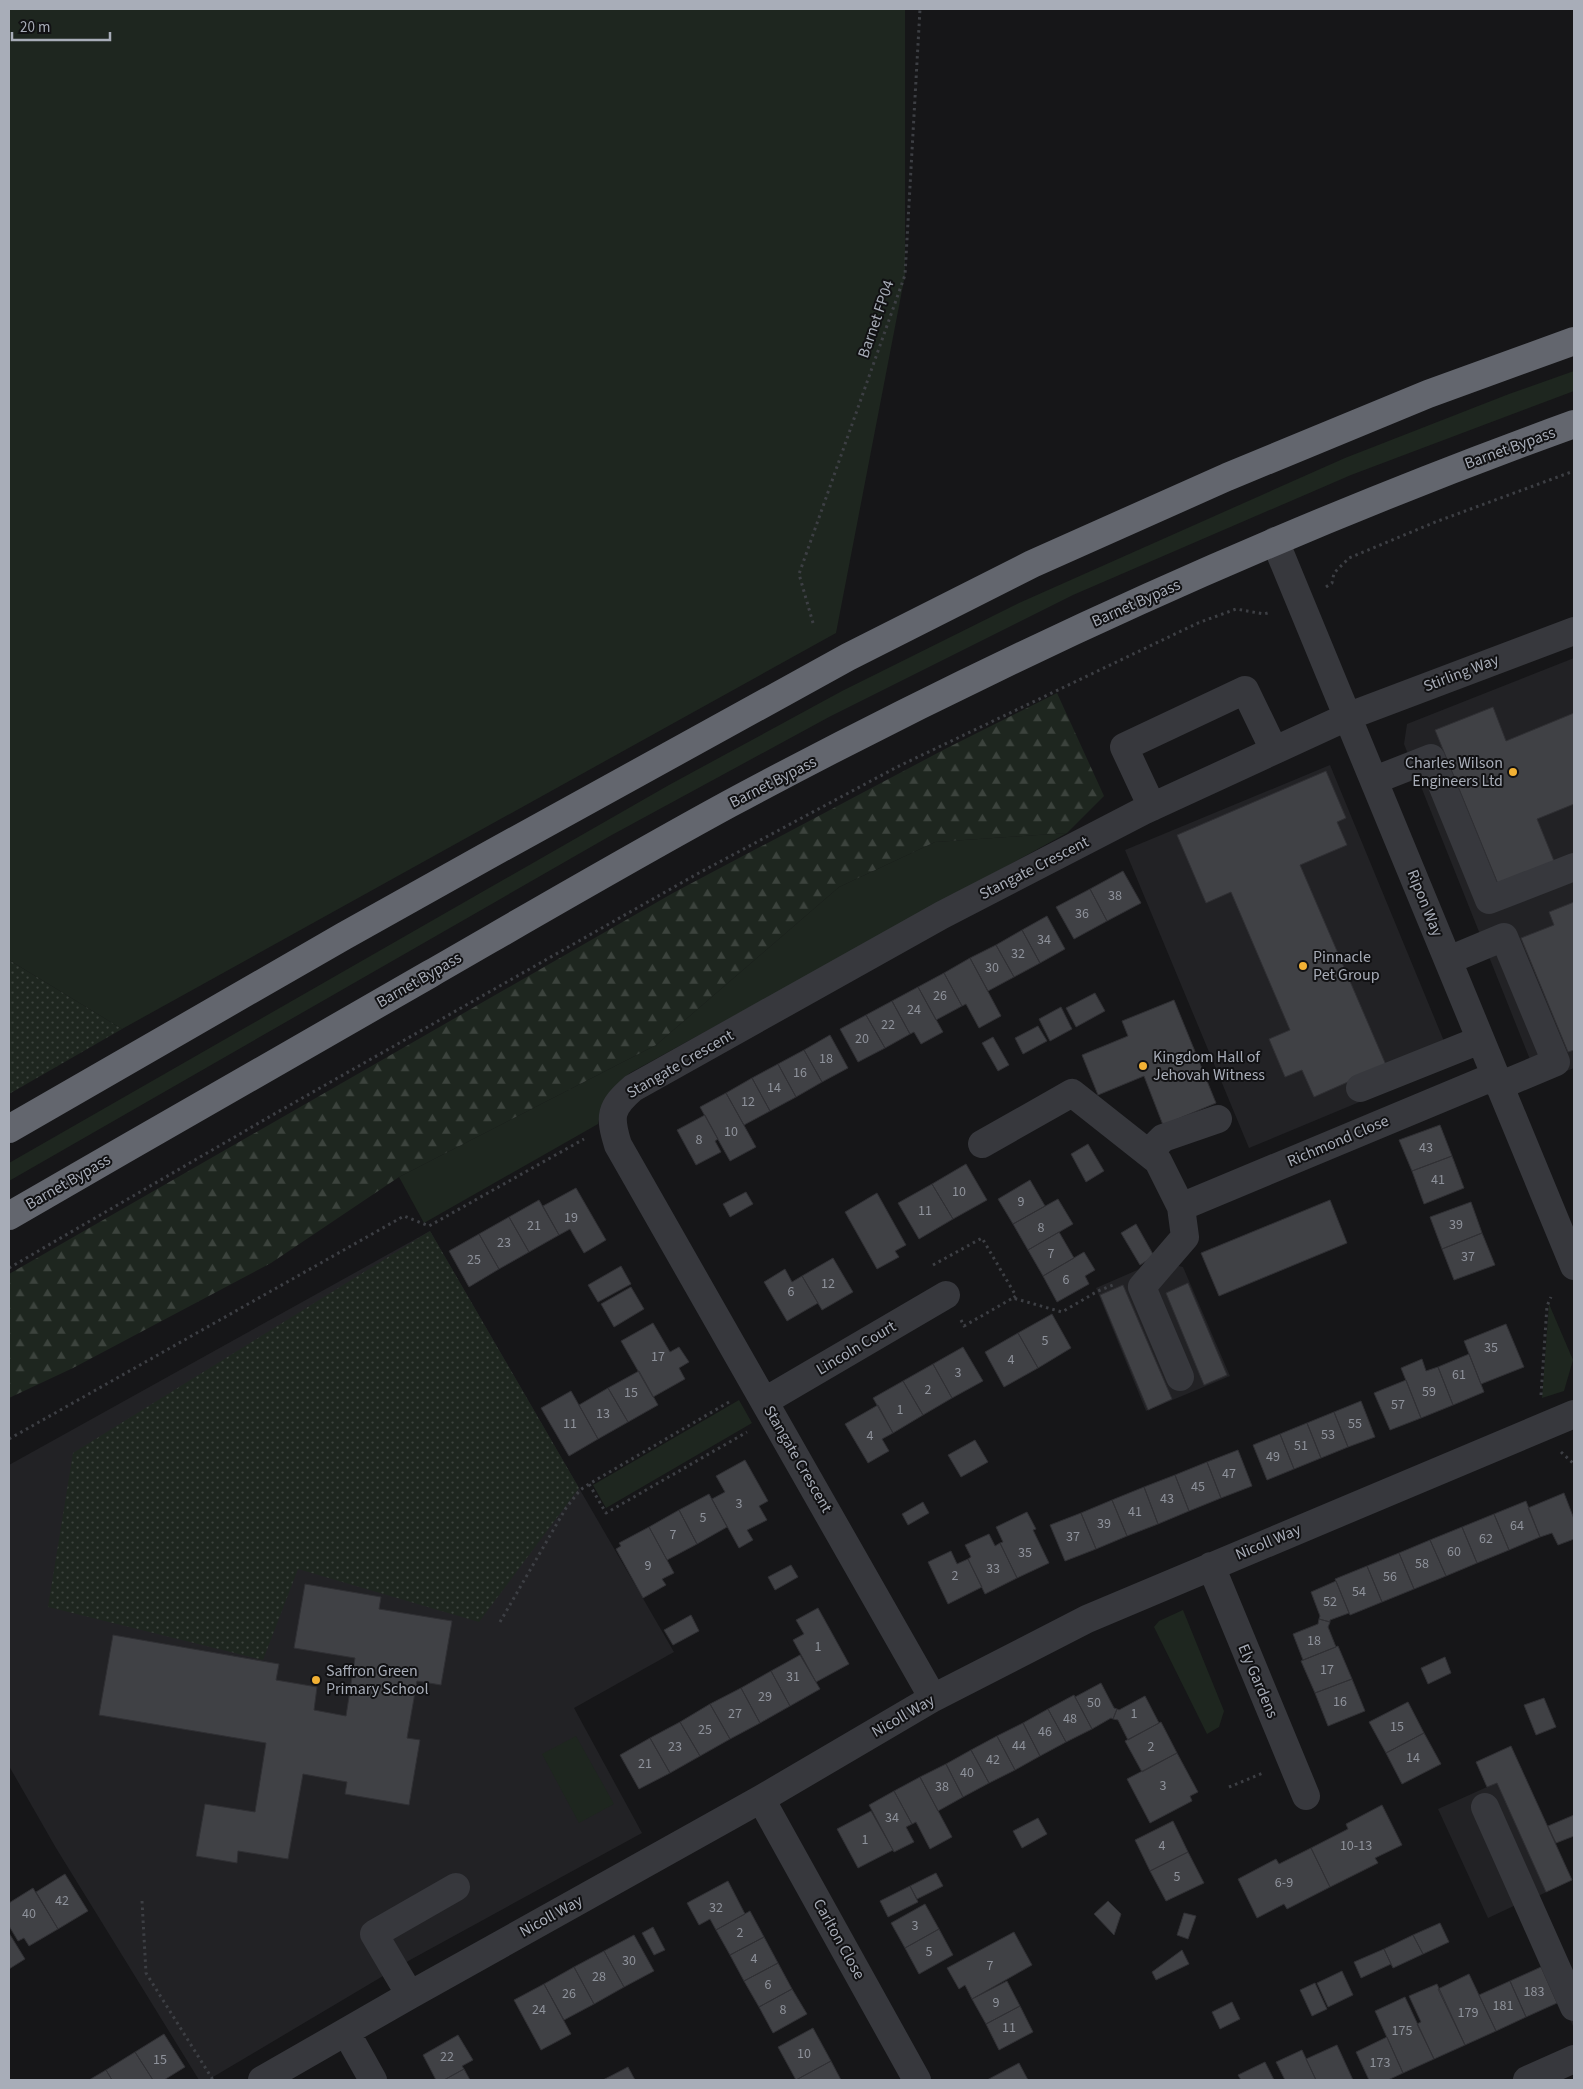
<svg xmlns="http://www.w3.org/2000/svg" width="1583" height="2089" viewBox="0 0 1583 2089" font-family="'Source Sans 3',sans-serif">
	<defs>
		<pattern id="forest-firs" width="22" height="20" patternUnits="userSpaceOnUse" patternTransform="scale(1.25)"><rect width="22" height="20" fill="#1e261f"/><path d="M5 1l3.5 6h-7zM16 11l3.5 6h-7z" fill="#3c433d"/></pattern>
		<pattern id="park-dots" width="8" height="8" patternUnits="userSpaceOnUse" patternTransform="scale(1.25)"><rect width="8" height="8" fill="#1e261f"/><path d="M2 2h.1M6 6h.1" fill="none" stroke="#3c433d" stroke-width="1.8" stroke-linecap="round"/></pattern>
	</defs>
	<rect width="100%" height="100%" fill="#161618"/>
	<!-- built -->
	<path fill="#222225" d="M1574 658V1068L1539 1082 1404 744 1407 724Z
		M1330 765 1453 1063 1249 1148 1125 850Z
		M430 1231 674 1652 574 1708 642 1833 410 1960 208 2080H199L56 1848 9 1766V1465Z
		M1158 1261 1183 1267 1230 1376 1146 1411 1096 1288Z
		M1511 1746 1572 1880 1538 1896 1574 1978 1573 2026 1518 1904 1488 1918 1438 1809 1487 1787 1476 1762Z"/>
	<!-- grass -->
	<path fill="#1e261f" d="M9 9H905V275L836 633 122 1029 9 960Z
		M1574 371V391L1351 475 1073 595 829 717 610 836 9 1181V1163L669 785 842 691 1019 603 1345 458 1509 394Z
		M1067 833 630 1073C610 1090 604 1098 598 1124L424 1223 399 1177 656 1045 839 887 935 842Z
		M1549 1304 1573 1360 1564 1391 1542 1398Z
		M739 1400 752 1423 606 1508 593 1485Z
		M1183 1610 1224 1711 1219 1727 1207 1734 1154 1627 1159 1621Z
		M576 1736 614 1804 579 1823 542 1754Z"/>
	<!-- forest -->
	<path fill="url(#forest-firs)" d="M1057 693 1104 796 1067 833 935 842 839 887 656 1045 399 1177 271 1263 73 1368 9 1398V1274L673 893 947 748Z"/>
	<!-- park -->
	<path fill="url(#park-dots)" d="M9 960 122 1029 9 1094Z
		M430 1231 579 1488 479 1622 298 1569 263 1660 48 1607 73 1453Z"/>
	<!-- building -->
	<path fill="#404145" stroke="#303034" d="M1493 707 1506 741 1574 713V804L1537 819 1554 861 1498 884 1435 730Z
		M1326 771 1346 818 1337 822 1347 845 1300 865 1386 1065 1314 1097 1302 1070 1285 1077 1269 1039 1290 1030 1231 892 1206 903 1177 835Z
		M1123 871 1141 903 1107 921 1090 889Z
		M1090 889 1107 921 1074 939 1056 907Z
		M1574 902V1050L1568 1052 1521 938 1554 925 1549 912Z
		M1047 916 1065 949 1040 963 1022 930Z
		M1022 930 1040 963 1014 977 996 945Z
		M996 945 1014 977 988 991 970 958Z
		M970 958 1001 1016 979 1028 966 1004 962 1006 944 973Z
		M944 973 962 1006 936 1020 918 987Z
		M918 987 943 1032 921 1044 914 1032 910 1034 892 1001Z
		M1095 993 1105 1011 1076 1027 1066 1008Z
		M1174 1000 1216 1103 1163 1125 1144 1076 1098 1095 1082 1055 1128 1036 1122 1021Z
		M892 1001 910 1034 885 1048 866 1015Z
		M1061 1007 1072 1029 1050 1041 1039 1019Z
		M866 1015 885 1048 858 1062 840 1029Z
		M1038 1026 1047 1041 1023 1054 1015 1038Z
		M830 1035 848 1068 822 1082 804 1050Z
		M993 1037 1009 1065 998 1071 982 1043Z
		M804 1050 822 1082 796 1097 778 1064Z
		M778 1064 796 1097 770 1111 752 1078Z
		M752 1078 770 1111 744 1125 726 1093Z
		M726 1093 756 1147 730 1161 700 1107Z
		M705 1115 718 1139 715 1141 721 1152 696 1165 677 1130Z
		M1440 1125 1452 1156 1412 1171 1399 1140Z
		M1088 1144 1104 1171 1086 1182 1071 1154Z
		M1452 1156 1464 1188 1424 1204 1412 1171Z
		M966 1164 987 1200 953 1219 932 1184Z
		M1030 1180 1045 1206 1013 1224 998 1199Z
		M932 1184 953 1219 919 1239 898 1203Z
		M576 1188 606 1240 584 1253 570 1229 559 1235 543 1206Z
		M746 1192 753 1204 730 1217 723 1204Z
		M877 1193 906 1245 895 1251 899 1257 877 1269 845 1212Z
		M1058 1199 1073 1224 1028 1250 1013 1224Z
		M539 1200 559 1235 529 1252 509 1217Z
		M1330 1200 1347 1243 1219 1296 1201 1253Z
		M1471 1202 1482 1233 1442 1249 1430 1217Z
		M509 1217 529 1252 499 1269 479 1234Z
		M1136 1224 1154 1256 1140 1265 1121 1233Z
		M1059 1232 1074 1258 1043 1276 1028 1250Z
		M1482 1233 1495 1265 1454 1280 1442 1249Z
		M479 1234 499 1269 469 1287 449 1251Z
		M1084 1252 1095 1270 1085 1276 1089 1284 1057 1302 1043 1276Z
		M833 1258 853 1292 822 1310 802 1276Z
		M621 1266 631 1284 598 1302 588 1285Z
		M785 1269 792 1282 802 1276 818 1303 787 1321 764 1282Z
		M1188 1283 1227 1375 1204 1385 1166 1293Z
		M1123 1285 1172 1399 1148 1410 1100 1295Z
		M631 1287 644 1309 614 1327 601 1304Z
		M1052 1314 1071 1348 1038 1368 1018 1333Z
		M653 1323 670 1352 679 1347 689 1362 679 1368 685 1379 653 1397 621 1341Z
		M1506 1324 1524 1367 1481 1384 1464 1341Z
		M1018 1333 1038 1368 1004 1387 985 1352Z
		M963 1347 983 1381 952 1398 933 1364Z
		M1469 1354 1484 1392 1453 1405 1438 1367Z
		M1422 1359 1426 1371 1438 1367 1453 1405 1421 1418 1401 1368Z
		M933 1364 952 1398 923 1415 903 1381Z
		M639 1371 658 1405 628 1422 608 1388Z
		M1406 1380 1421 1418 1390 1430 1374 1393Z
		M903 1381 923 1415 893 1433 873 1398Z
		M608 1388 628 1422 598 1439 579 1405Z
		M571 1391 598 1439 569 1456 541 1408Z
		M1361 1401 1375 1437 1348 1447 1334 1412Z
		M878 1405 893 1433 882 1439 889 1451 868 1463 845 1424Z
		M1334 1412 1348 1447 1321 1458 1307 1423Z
		M1307 1423 1321 1458 1294 1469 1280 1434Z
		M1280 1434 1294 1469 1267 1480 1253 1445Z
		M975 1440 988 1462 961 1477 948 1455Z
		M1238 1450 1252 1486 1221 1498 1207 1462Z
		M745 1460 768 1501 759 1506 767 1520 747 1530 753 1540 739 1548 712 1499 725 1492 716 1476Z
		M1207 1462 1221 1498 1189 1511 1175 1475Z
		M1175 1475 1189 1511 1158 1524 1144 1487Z
		M1144 1487 1158 1524 1127 1536 1112 1500Z
		M1564 1493 1574 1519V1539L1558 1545 1552 1533 1540 1537 1528 1508Z
		M709 1494 727 1527 697 1544 679 1510Z
		M1112 1500 1127 1536 1096 1549 1081 1513Z
		M1526 1501 1540 1537 1509 1550 1494 1514Z
		M923 1502 929 1513 908 1525 902 1514Z
		M679 1510 697 1544 667 1560 649 1527Z
		M1027 1512 1036 1529 1033 1530 1049 1563 1017 1578 1000 1543 1003 1542 996 1527Z
		M1081 1513 1096 1549 1065 1561 1050 1525Z
		M1494 1514 1509 1550 1477 1563 1462 1527Z
		M649 1527 674 1573 662 1579 666 1585 643 1598 616 1549 621 1546 619 1543Z
		M1462 1527 1477 1563 1446 1576 1430 1540Z
		M989 1534 995 1546 1000 1543 1017 1578 985 1594 968 1559 971 1557 965 1545Z
		M1430 1540 1446 1576 1414 1589 1399 1553Z
		M951 1551 957 1564 968 1559 982 1587 948 1604 928 1562Z
		M1399 1553 1414 1589 1382 1602 1367 1566Z
		M791 1565 798 1577 775 1590 768 1577Z
		M1367 1566 1382 1602 1350 1615 1335 1579Z
		M1336 1581 1349 1613 1330 1620V1622L1319 1619 1320 1616 1311 1592Z
		M305 1584 381 1597 379 1609 452 1621 441 1685 417 1681 407 1738 420 1740 409 1805 345 1794 347 1782 303 1774 288 1859 238 1851 237 1863 196 1856 205 1804 255 1812 266 1743 99 1715 113 1635 279 1664 276 1680 317 1687 314 1710 346 1716 355 1658 294 1648Z
		M818 1608 849 1664 816 1682 793 1640 804 1634 796 1620Z
		M691 1615 699 1631 673 1645 664 1630Z
		M1319 1619 1330 1622 1328 1627 1336 1647 1303 1660 1293 1634 1318 1624Z
		M1338 1646 1352 1679 1315 1693 1301 1661Z
		M800 1655 820 1689 790 1706 771 1671Z
		M1445 1657 1451 1673 1428 1684 1421 1668Z
		M771 1671 790 1706 760 1723 741 1688Z
		M1352 1679 1365 1711 1328 1726 1315 1693Z
		M1101 1683 1114 1708 1117 1709 1113 1719 1111 1718 1092 1729 1075 1697Z
		M741 1688 760 1723 730 1739 710 1704Z
		M1074 1695 1092 1729 1066 1742 1048 1709Z
		M1145 1696 1159 1723 1128 1740 1118 1720 1113 1719 1117 1709 1119 1710Z
		M1544 1698 1556 1727 1536 1735 1524 1705Z
		M1408 1702 1424 1733 1386 1753 1369 1722Z
		M710 1704 730 1739 700 1756 680 1722Z
		M1048 1709 1066 1742 1040 1756 1023 1723Z
		M680 1722 700 1756 670 1773 650 1738Z
		M1161 1722 1177 1753 1142 1772 1125 1741Z
		M1023 1723 1040 1756 1015 1770 997 1736Z
		M1424 1733 1441 1764 1402 1784 1386 1753Z
		M997 1736 1015 1770 989 1783 971 1750Z
		M650 1738 670 1773 639 1789 620 1755Z
		M1511 1746 1572 1880 1546 1892 1497 1783 1487 1787 1476 1762Z
		M971 1750 989 1783 963 1797 946 1764Z
		M1177 1753 1198 1792 1190 1796 1192 1801 1150 1823 1127 1779Z
		M946 1764 963 1797 938 1811 920 1777Z
		M920 1777 952 1837 930 1849 916 1822 912 1824 894 1791Z
		M894 1791 912 1824 906 1827 914 1842 894 1852 869 1805Z
		M1382 1805 1402 1845 1375 1858 1378 1863 1330 1887 1311 1848 1348 1829 1346 1824Z
		M871 1811 893 1850 858 1868 837 1829Z
		M1574 1815V1836L1556 1843 1548 1826Z
		M1038 1818 1047 1834 1022 1848 1013 1831Z
		M1173 1821 1188 1852 1150 1871 1135 1840Z
		M1311 1848 1330 1887 1287 1909 1284 1904 1257 1918 1238 1879 1276 1859 1279 1864Z
		M1188 1852 1204 1883 1166 1901 1150 1871Z
		M936 1873 943 1886 917 1899 910 1886Z
		M65 1874 88 1911 58 1929 36 1892Z
		M728 1881 745 1914 716 1930 710 1919 699 1925 687 1903Z
		M910 1886 918 1902 888 1917 880 1901Z
		M33 1888 58 1929 29 1946 24 1938 18 1941 9 1926V1903Z
		M1108 1901 1121 1914 1114 1935 1094 1914Z
		M925 1904 939 1929 905 1948 891 1923Z
		M750 1911 764 1937 730 1955 716 1930Z
		M1184 1913 1196 1916 1188 1939 1177 1935Z
		M1440 1923 1449 1942 1423 1954 1413 1935Z
		M653 1927 665 1950 654 1955 642 1933Z
		M939 1929 953 1955 919 1974 905 1948Z
		M1014 1932 1032 1965 972 1999 965 1985 959 1989 947 1968Z
		M9 1933 25 1959 9 1969Z
		M634 1935 654 1971 624 1987 604 1951Z
		M1413 1935 1423 1954 1393 1968 1384 1949Z
		M764 1937 778 1963 744 1981 730 1955Z
		M1384 1949 1391 1964 1361 1978 1354 1962Z
		M1182 1950 1189 1964 1156 1980 1152 1972Z
		M604 1951 624 1987 594 2004 574 1967Z
		M778 1963 792 1989 759 2007 744 1981Z
		M574 1967 594 2004 564 2020 544 1984Z
		M1541 1967 1557 2003 1526 2017 1510 1981Z
		M1342 1971 1353 1995 1328 2007 1317 1983Z
		M1469 1974 1496 2031 1465 2045 1438 1989Z
		M1007 1981 1020 2006 986 2024 972 1999Z
		M1510 1981 1526 2017 1496 2031 1479 1995Z
		M1315 1983 1327 2009 1312 2016 1300 1990Z
		M544 1984 571 2034 541 2050 514 2000Z
		M1437 1984 1465 2045 1434 2059 1417 2024 1421 2022 1409 1996Z
		M792 1989 807 2014 773 2033 759 2007Z
		M1405 1997 1434 2059 1403 2073 1375 2011Z
		M1232 2002 1240 2019 1220 2029 1212 2012Z
		M1020 2006 1033 2032 999 2050 986 2024Z
		M813 2028 831 2061 796 2080 778 2047Z
		M164 2034 185 2067 164 2080H153L135 2052Z
		M458 2035 473 2060 462 2066 464 2069 444 2080H436L423 2055Z
		M1387 2037 1403 2073 1388 2080H1369L1356 2052Z
		M1337 2045 1353 2080H1316L1306 2059Z
		M1302 2050 1316 2080H1285L1276 2062Z
		M135 2052 153 2080H112L106 2070Z
		M831 2061 841 2080H796Z
		M1265 2062 1274 2080H1241L1238 2075Z
		M1019 2063 1028 2080H987Z
		M628 2067 635 2080H603Z
		M464 2069 470 2080H444Z
		M106 2070 112 2080H89Z"/>
	<g fill="none" stroke-linecap="round" stroke-linejoin="round">
		<!-- path -->
		<path stroke="#3d3f44" stroke-width="3" stroke-dasharray="2.5 4" stroke-linecap="butt" d="M1326 587 1332 583 1334 573 1349 558 1438 521 1574 471
			M813 623 799 574 905 275 920 9
			M933 1265 982 1238 1016 1296 1013 1298
			M9 1268 276 1113 697 874 897 767 1198 623 1236 609 1264 614 1271 612
			M961 1320 964 1326 1013 1298 1062 1312 1098 1291 1113 1285
			M1541 1395 1547 1306 1551 1297
			M729 1402 589 1484 606 1513 747 1432
			M9 1439 404 1216 429 1226 584 1139
			M1561 1452 1574 1464
			M500 1622 566 1508 580 1490 589 1484
			M1229 1787 1263 1773
			M142 1901 146 1973 213 2080"/>
		<!-- minor -->
		<path stroke="#37383d" stroke-width="28" d="M1275 541 1574 1266
			M1375 780 1431 758 1489 900 1574 867
			M1152 807 1124 747 1245 690 1274 750
			M1449 960 1504 937 1556 1062 1499 1086
			M1360 1088 1480 1040
			M982 1144 1072 1093 1158 1161 1181 1207 1185 1237 1142 1287 1180 1377
			M1148 1153 1163 1138 1218 1119
			M1181 1207 1495 1076
			M765 1401 946 1295
			M1211 1566 1306 1796
			M933 1698 618 1145C609 1116 610 1108 633 1088L942 915 1143 811 1349 716 1574 631
			M761 1799 917 2080
			M1485 1807 1574 2007
			M410 1995 374 1934 456 1887
			M346 2032 373 2080
			M262 2080 410 1995 761 1799 933 1698 1087 1619 1574 1414
			M1527 2080 1574 2059"/>
		<!-- highway -->
		<path stroke="#63666e" stroke-width="28" d="M9 1129 344 936 487 856 848 657 1032 564 1227 477 1428 394 1574 341
			M9 1216C149 1135 289 1055 430 974 529 917 628 859 729 804 1001 658 1284 529 1574 424"/>
	</g>
	<!-- markers -->
	<g fill="#f2b134" stroke="#111113" stroke-width="2">
		<circle cx="1513" cy="772" r="5"/>
		<circle cx="1303" cy="966" r="5"/>
		<circle cx="1143" cy="1066" r="5"/>
		<circle cx="316" cy="1680" r="5"/>
	</g>
	<g text-anchor="middle" dominant-baseline="central" stroke-width="4" stroke-linejoin="round" paint-order="stroke">
		<!-- number labels -->
		<g font-size="14" fill="#8e929b">
			<text x="1115" y="896">38</text>
			<text x="1082" y="914">36</text>
			<text x="1044" y="940">34</text>
			<text x="1018" y="954">32</text>
			<text x="992" y="968">30</text>
			<text x="940" y="996">26</text>
			<text x="914" y="1010">24</text>
			<text x="888" y="1025">22</text>
			<text x="862" y="1039">20</text>
			<text x="826" y="1059">18</text>
			<text x="800" y="1073">16</text>
			<text x="774" y="1088">14</text>
			<text x="748" y="1102">12</text>
			<text x="731" y="1132">10</text>
			<text x="699" y="1140">8</text>
			<text x="1426" y="1148">43</text>
			<text x="1438" y="1180">41</text>
			<text x="959" y="1192">10</text>
			<text x="1021" y="1202">9</text>
			<text x="925" y="1211">11</text>
			<text x="571" y="1218">19</text>
			<text x="1456" y="1225">39</text>
			<text x="534" y="1226">21</text>
			<text x="1041" y="1228">8</text>
			<text x="504" y="1243">23</text>
			<text x="1051" y="1254">7</text>
			<text x="1468" y="1257">37</text>
			<text x="474" y="1260">25</text>
			<text x="1066" y="1280">6</text>
			<text x="828" y="1284">12</text>
			<text x="791" y="1292">6</text>
			<text x="1045" y="1341">5</text>
			<text x="1491" y="1348">35</text>
			<text x="658" y="1357">17</text>
			<text x="1011" y="1360">4</text>
			<text x="958" y="1373">3</text>
			<text x="1459" y="1375">61</text>
			<text x="928" y="1390">2</text>
			<text x="1429" y="1392">59</text>
			<text x="631" y="1393">15</text>
			<text x="1398" y="1405">57</text>
			<text x="900" y="1410">1</text>
			<text x="603" y="1414">13</text>
			<text x="570" y="1424">11</text>
			<text x="1355" y="1424">55</text>
			<text x="1328" y="1435">53</text>
			<text x="870" y="1436">4</text>
			<text x="1301" y="1446">51</text>
			<text x="1273" y="1457">49</text>
			<text x="1229" y="1474">47</text>
			<text x="1198" y="1487">45</text>
			<text x="1167" y="1499">43</text>
			<text x="739" y="1504">3</text>
			<text x="1135" y="1512">41</text>
			<text x="703" y="1518">5</text>
			<text x="1104" y="1524">39</text>
			<text x="1517" y="1526">64</text>
			<text x="673" y="1535">7</text>
			<text x="1073" y="1537">37</text>
			<text x="1486" y="1539">62</text>
			<text x="1454" y="1552">60</text>
			<text x="1025" y="1553">35</text>
			<text x="1422" y="1564">58</text>
			<text x="648" y="1566">9</text>
			<text x="993" y="1569">33</text>
			<text x="955" y="1576">2</text>
			<text x="1390" y="1577">56</text>
			<text x="1359" y="1592">54</text>
			<text x="1330" y="1602">52</text>
			<text x="1314" y="1641">18</text>
			<text x="818" y="1647">1</text>
			<text x="1327" y="1670">17</text>
			<text x="793" y="1677">31</text>
			<text x="765" y="1697">29</text>
			<text x="1340" y="1702">16</text>
			<text x="1094" y="1703">50</text>
			<text x="735" y="1714">27</text>
			<text x="1134" y="1714">1</text>
			<text x="1070" y="1719">48</text>
			<text x="1397" y="1727">15</text>
			<text x="705" y="1730">25</text>
			<text x="1045" y="1732">46</text>
			<text x="1019" y="1746">44</text>
			<text x="675" y="1747">23</text>
			<text x="1151" y="1747">2</text>
			<text x="1413" y="1758">14</text>
			<text x="993" y="1760">42</text>
			<text x="645" y="1764">21</text>
			<text x="967" y="1773">40</text>
			<text x="1163" y="1786">3</text>
			<text x="942" y="1787">38</text>
			<text x="892" y="1818">34</text>
			<text x="865" y="1840">1</text>
			<text x="1162" y="1846">4</text>
			<text x="1356" y="1846">10-13</text>
			<text x="1177" y="1877">5</text>
			<text x="1284" y="1883">6-9</text>
			<text x="62" y="1901">42</text>
			<text x="716" y="1908">32</text>
			<text x="29" y="1914">40</text>
			<text x="915" y="1926">3</text>
			<text x="740" y="1933">2</text>
			<text x="929" y="1952">5</text>
			<text x="754" y="1959">4</text>
			<text x="629" y="1961">30</text>
			<text x="990" y="1966">7</text>
			<text x="599" y="1977">28</text>
			<text x="768" y="1985">6</text>
			<text x="1534" y="1992">183</text>
			<text x="569" y="1994">26</text>
			<text x="996" y="2003">9</text>
			<text x="1503" y="2006">181</text>
			<text x="539" y="2010">24</text>
			<text x="783" y="2010">8</text>
			<text x="1468" y="2013">179</text>
			<text x="1009" y="2028">11</text>
			<text x="1402" y="2031">175</text>
			<text x="804" y="2054">10</text>
			<text x="447" y="2057">22</text>
			<text x="160" y="2060">15</text>
			<text x="1380" y="2063">173</text>
		</g>
		<!-- street labels -->
		<g font-size="16" fill="#a8adb8" stroke="#111113">
			<text transform="translate(876 319) rotate(-71)">Barnet FP04</text>
			<text transform="translate(1510 448) rotate(-20)">Barnet Bypass</text>
			<text transform="translate(1136 603) rotate(-24)">Barnet Bypass</text>
			<text transform="translate(1461 673) rotate(-21)">Stirling Way</text>
			<text transform="translate(773 782) rotate(-27)">Barnet Bypass</text>
			<text transform="translate(1034 868) rotate(-27)">Stangate Crescent</text>
			<text transform="translate(1425 903) rotate(68)">Ripon Way</text>
			<text transform="translate(419 980) rotate(-30)">Barnet Bypass</text>
			<text transform="translate(680 1064) rotate(-30)">Stangate Crescent</text>
			<text transform="translate(1338 1141) rotate(-23)">Richmond Close</text>
			<text transform="translate(68 1182) rotate(-30)">Barnet Bypass</text>
			<text transform="translate(856 1348) rotate(-31)">Lincoln Court</text>
			<text transform="translate(798 1459) rotate(60)">Stangate Crescent</text>
			<text transform="translate(1268 1542) rotate(-23)">Nicoll Way</text>
			<text transform="translate(1258 1681) rotate(67)">Ely Gardens</text>
			<text transform="translate(903 1716) rotate(-30)">Nicoll Way</text>
			<text transform="translate(551 1916) rotate(-29)">Nicoll Way</text>
			<text transform="translate(839 1939) rotate(61)">Carlton Close</text>
		</g>
		<!-- poi labels -->
		<g font-size="16" fill="#a8adb8" stroke="#111113" text-anchor="start">
			<text x="1503" y="763" text-anchor="end">Charles Wilson<tspan x="1503" dy="18">Engineers Ltd</tspan></text>
			<text x="1313" y="957">Pinnacle<tspan x="1313" dy="18">Pet Group</tspan></text>
			<text x="1153" y="1057">Kingdom Hall of<tspan x="1153" dy="18">Jehovah Witness</tspan></text>
			<text x="326" y="1671">Saffron Green<tspan x="326" dy="18">Primary School</tspan></text>
		</g>
	</g>
	<!-- border -->
	<rect width="1583" height="2089" fill="none" stroke="#a8adb8" stroke-width="20"/>
	<!-- scale -->
	<path d="M12 32v8h98v-8" fill="none" stroke="#a8adb8" stroke-width="2.5"/>
	<text x="20" y="32" font-size="15" fill="#a8adb8" stroke="#111113" stroke-width="4" paint-order="stroke">20 m</text>
</svg>
